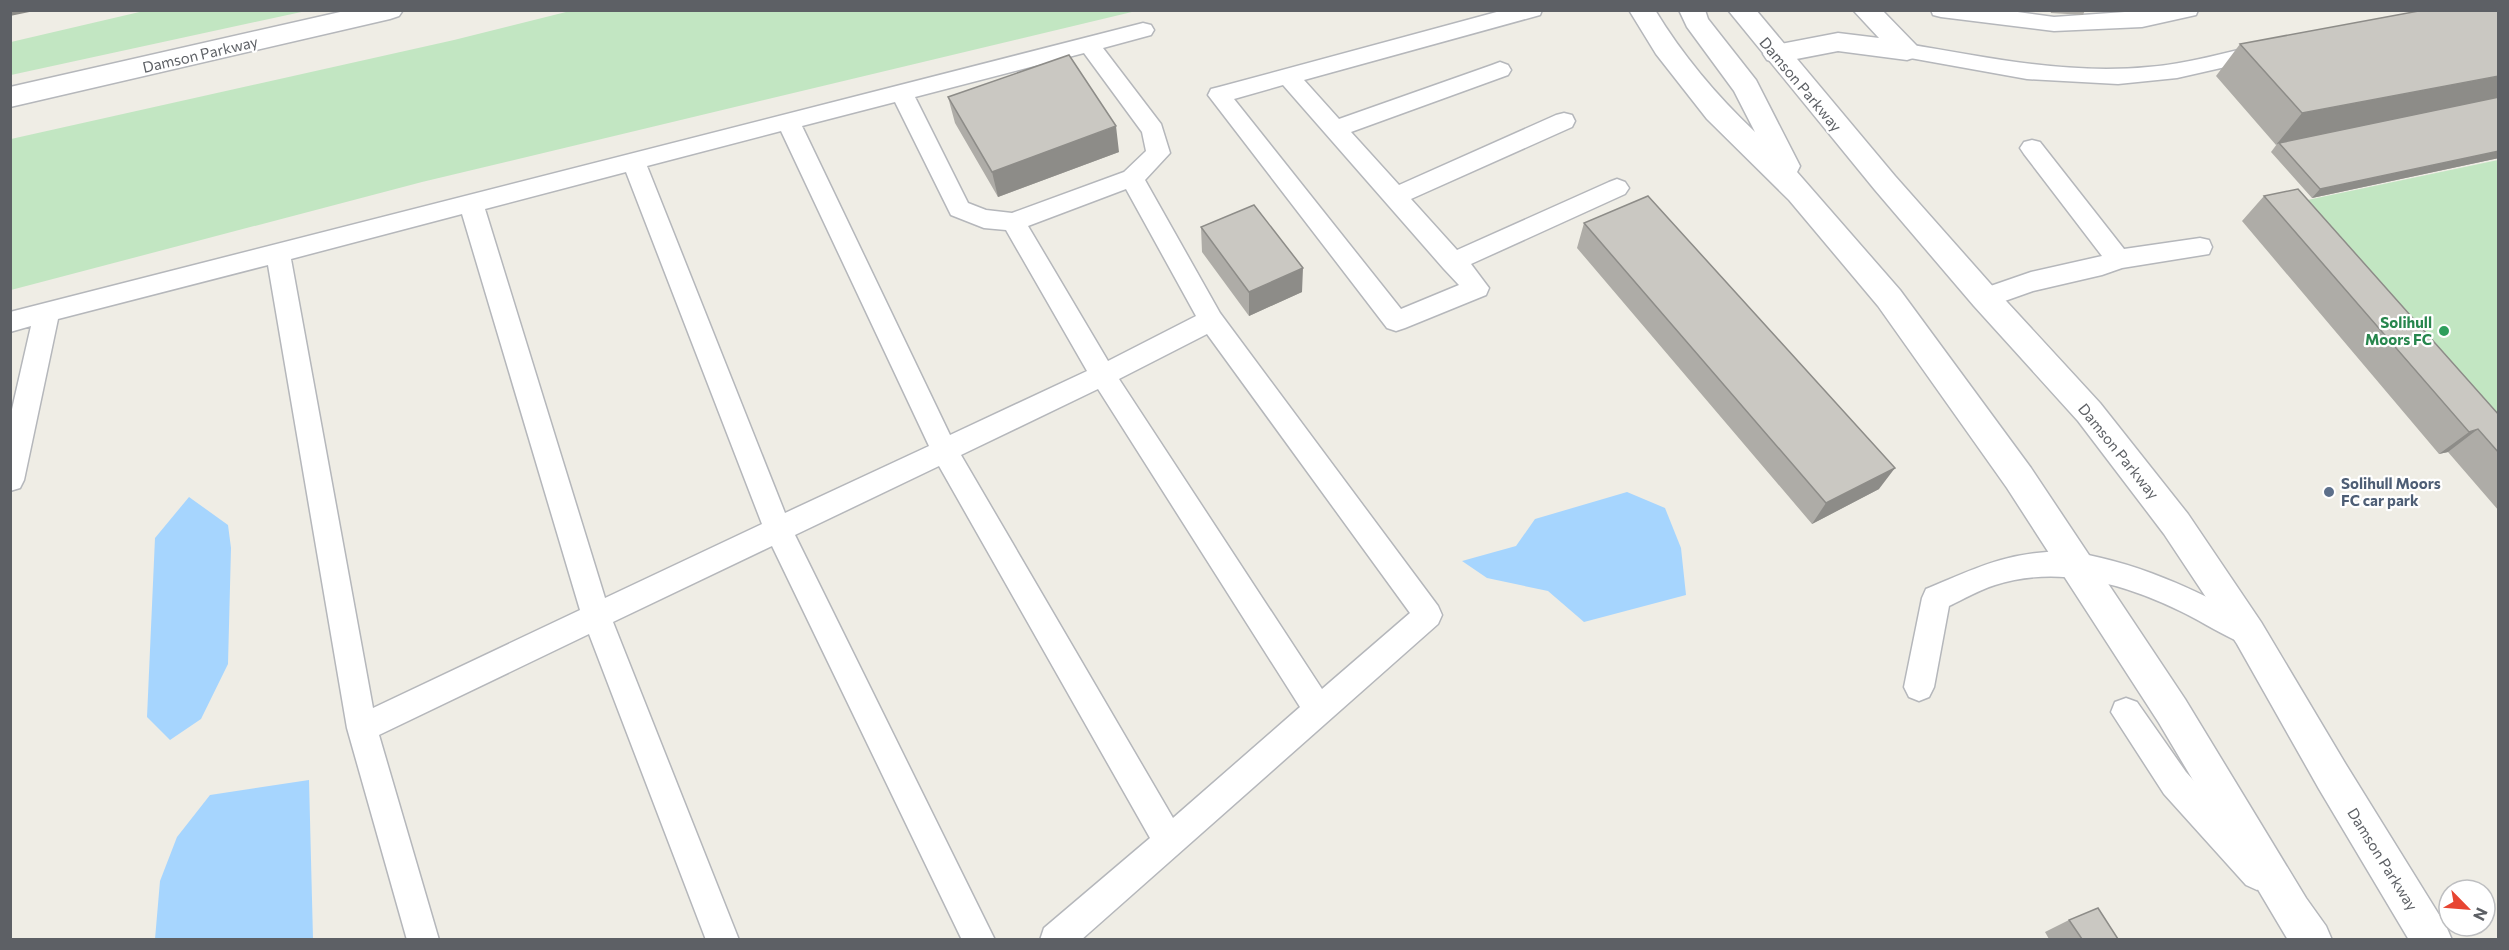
<svg xmlns="http://www.w3.org/2000/svg" width="2509" height="950" viewBox="0 0 2509 950" font-family="Commissioner,sans-serif">
	<rect width="100%" height="100%" fill="#efede5"/>
	<!-- green -->
	<path fill="#c2e6c2" d="M148 10H306V11L11 75V42Z
		M570 11H1136L422 182 11 290V139L454 40Z
		M2498 160V456L2279 206Z"/>
	<!-- water -->
	<path fill="#a6d5fe" d="M1627 492 1665 508 1681 548 1686 595 1584 622 1548 591 1487 578 1462 561 1516 546 1535 519Z
		M189 497 228 525 231 548 228 664 201 719 170 740 147 717 155 538Z
		M309 780 313 939H155L160 881 177 837 210 795Z"/>
	<g fill="none" stroke-linecap="round" stroke-linejoin="round">
		<defs>
			<path id="service" d="M1504 10H1542L1540 15 1304 80 1339 119 1492 65 1500 62 1508 65 1511 70 1508 75 1351 132 1399 185 1556 115 1564 113 1572 115 1575 121 1572 127 1411 199 1457 250 1609 182 1617 179 1625 182 1629 188 1625 194 1471 264 1489 288 1486 295 1405 328 1396 331 1387 328 1208 95 1211 89 1219 87ZM1283 85 1444 269 1459 285 1401 309 1234 99Z
				M1931 10H2003L2054 17 2153 10H2198L2196 15 2142 27 2054 31 1941 17 1933 15Z
				M1143 23 1151 25 1154 30 1151 35 1103 48 1161 124 1170 153 1145 180 1220 313 1438 606 1442 615 1438 624 1081 940H1040L1044 928 1150 838 939 466 795 535 995 940H962L772 546 613 622 739 940H706L589 634 379 735 439 940H407L347 728 268 265 58 319 24 480 20 488 10 491V418L31 326 10 332V312ZM1084 53 1142 132 1146 151 1124 172 1012 213 986 210 968 203 915 97ZM895 102 951 215 984 228 1006 230 1087 371 950 435 802 126ZM781 131 929 446 785 513 647 166ZM626 172 762 524 605 598 485 209ZM1126 189 1196 316 1108 361 1028 226ZM462 214 580 610 373 708 291 259ZM1207 334 1410 613 1322 689 1119 379ZM1098 389 1300 707 1173 818 961 455Z
				M1907 44C1986 57 2067 75 2148 67 2188 64 2226 52 2265 44L2273 46 2276 51 2273 56 2265 58 2177 78 2118 84 2027 79 1899 56 1896 51 1899 46Z
				M2032 140 2040 142 2124 249 2200 238 2209 240 2212 247 2209 254 2122 268 2102 275 2033 291 1985 308 1976 305 1973 298 1976 291 2031 272 2102 256 2024 154 2020 148 2024 142Z
				M2063 551C2135 560 2196 590 2259 624L2263 633 2259 642 2249 646C2225 637 2203 622 2180 611 2123 583 2057 565 1995 585 1979 590 1964 599 1949 606L1934 687 1929 697 1919 701 1909 697 1904 687 1922 598 1926 589C1979 567 2004 553 2063 551Z
				M2126 698 2137 702 2186 772 2268 863 2273 874 2268 885 2257 890 2246 885 2164 794 2111 712 2115 702Z"/>
			<path id="minor" d="M1853 10H1882L1916 45 1920 51 1916 57 1907 60 1838 51 1776 63 1767 60 1763 54 1767 48 1776 45 1838 33 1879 38Z"/>
			<path id="tertiary" d="M349 10H403L399 16 390 19 10 107V87Z
				M1629 10H1655C1683 56 1717 96 1755 132L1734 91 1687 27 1679 10H1705L1708 19 1756 80 1800 166 1797 172 1900 290 2031 468 2185 699 2306 898 2326 926 2332 940H2288L2159 723 2007 488 1878 306 1789 200 1707 119 1656 54Z
				M1728 10H1756L1895 176 1996 290 2100 403 2188 514 2261 622 2345 763 2446 926 2452 940H2409L2319 789 2237 644 2164 534 2078 421 1974 306 1875 190Z"/>
		</defs>
		<!-- service casing -->
		<use href="#service" stroke="#b5b7bb" stroke-width="3"/>
		<!-- minor casing -->
		<use href="#minor" stroke="#b5b7bb" stroke-width="3"/>
		<!-- tertiary casing -->
		<use href="#tertiary" stroke="#b5b7bb" stroke-width="3"/>
		<!-- service -->
		<use href="#service" fill="#fff" fill-rule="evenodd"/>
		<!-- minor -->
		<use href="#minor" fill="#fff" fill-rule="evenodd"/>
		<!-- tertiary -->
		<use href="#tertiary" fill="#fff" fill-rule="evenodd"/>
	</g>
	<!-- wall -->
	<path fill="#aeaca7" d="M2050 10H2085L2083 15 2051 13Z
		M2499 10V158L2312 198 2271 152 2277 144 2276 145 2216 76 2240 44Z
		M948 97 1119 152 998 197 955 123Z
		M2264 196 2499 415V511L2448 452 2439 454 2242 221Z
		M1584 223 1879 489 1812 524 1577 248Z
		M1201 227 1302 292 1249 316 1202 252Z
		M2069 920 2118 939H2049L2045 932Z"/>
	<!-- shaded-wall -->
	<path fill="#8d8c88" d="M10 10H39L10 16Z
		M2499 76V101L2279 143 2276 145 2302 113Z
		M1116 126 1119 152 998 197 992 172Z
		M2499 151V158L2312 198 2320 189Z
		M1303 268 1302 292 1249 316V292Z
		M2478 429 2448 452 2439 454 2469 432Z
		M1895 468 1879 489 1812 524 1826 503Z"/>
	<!-- building -->
	<path fill="#cac8c2" stroke="#8d8c88" stroke-width="1.5" d="M2424 10H2499V76L2302 113 2240 44Z
		M1069 55 1116 126 992 172 948 97Z
		M2499 97V151L2320 189 2279 143Z
		M2298 189 2499 415V453L2478 429 2469 432 2264 196Z
		M1648 196 1895 468 1826 503 1584 223Z
		M1254 205 1303 268 1249 292 1201 227Z
		M2098 908 2118 939H2082L2069 920Z"/>
	<!-- markers -->
	<circle fill="#2e9e5b" stroke="#fff" stroke-width="2" cx="2444" cy="331" r="6"/>
	<circle fill="#5c6f8a" stroke="#fff" stroke-width="2" cx="2329" cy="492" r="6"/>
	<g text-anchor="middle" dominant-baseline="central" stroke-width="4.5" stroke-linejoin="round" paint-order="stroke">
		<!-- street labels -->
		<g font-size="15" fill="#5d6065" stroke="#fff">
			<text transform="translate(200 54) rotate(-13)">Damson Parkway</text>
			<text transform="translate(1801 84) rotate(50)">Damson Parkway</text>
			<text transform="translate(2119 451) rotate(51)">Damson Parkway</text>
			<text transform="translate(2383 859) rotate(58)">Damson Parkway</text>
		</g>
		<!-- leisure labels -->
		<g font-size="15" font-weight="bold" fill="#27864d" stroke="#fff" text-anchor="end">
			<text x="2432" y="322">Solihull<tspan x="2432" dy="17">Moors FC</tspan></text>
		</g>
		<!-- service labels -->
		<g font-size="15" font-weight="bold" fill="#4e5e75" stroke="#fff" text-anchor="start">
			<text x="2341" y="483">Solihull Moors<tspan x="2341" dy="17">FC car park</tspan></text>
		</g>
	</g>
	<!-- border -->
	<rect width="2509" height="950" fill="none" stroke="#5d6065" stroke-width="24"/>
	<!-- north arrow -->
	<g transform="translate(2467 908) rotate(115)"><circle r="28" fill="#ffffff" stroke="#bebfc1" stroke-width="1.5"/>
	<path d="M0-4.5L10 22L0 15L-10 22Z" fill="#e74532"/>
	<text y="-9" font-size="16" font-weight="bold" text-anchor="middle" fill="#5d6065">N</text>
	</g>
</svg>
